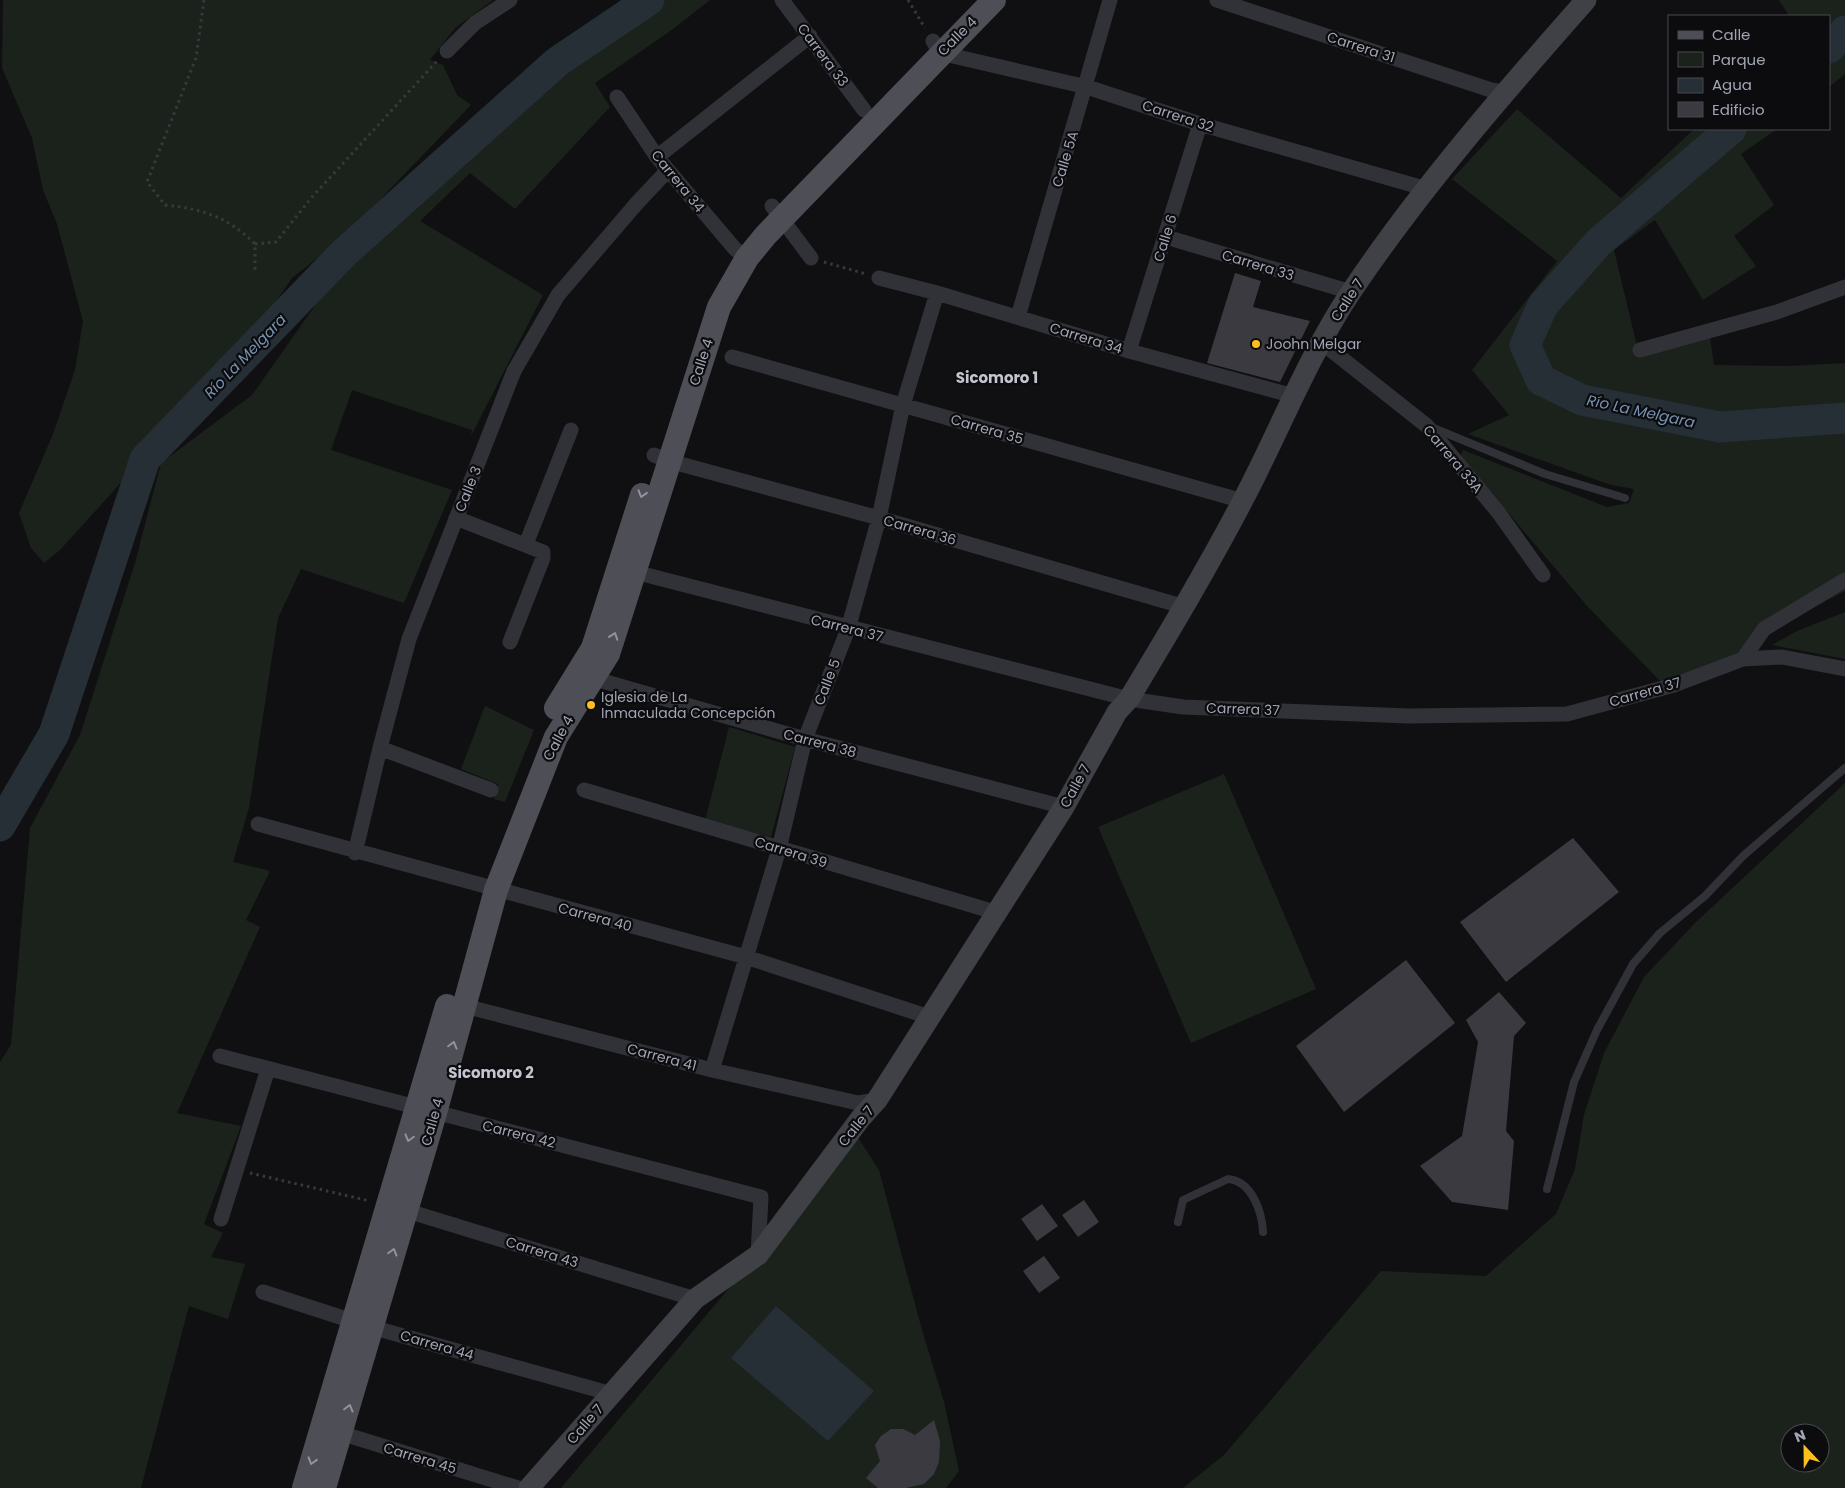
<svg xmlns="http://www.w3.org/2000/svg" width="1845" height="1488" viewBox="0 0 1845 1488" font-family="Poppins,sans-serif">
	<rect width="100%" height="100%" fill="#101012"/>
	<!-- green -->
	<path fill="#1b221c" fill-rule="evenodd" d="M3 0H493L455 28 430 60 443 65 457 95 471 105 344 237 292 278 263 321 202 380 118 486 60 550 44 563 31 548 19 513 53 434 75 370 83 321 57 224 43 190 32 138 2 68Z
		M660 0H710L673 29 595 83 610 107 515 209 470 173 420 221 543 295 471 436 472 430 352 390 331 450 452 490 404 603 301 569 278 618 249 808 233 862 270 871 246 920 260 927 177 1113 241 1126 204 1224 223 1233 211 1257 245 1264 228 1319 189 1306 141 1488H0V1062L11 1045 30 828 80 735 135 563 161 463 252 395 338 273 556 70Z
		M1779 0H1845V74L1829 87V16H1789Z
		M1517 109 1621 198 1694 129H1777L1741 154 1774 205 1734 236 1756 266 1703 300 1655 220 1614 250 1638 350 1710 338 1714 365 1789 366 1845 363V591L1787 621 1738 656 1660 681 1588 607 1460 456 1463 450 1607 507 1629 503 1634 489 1611 485 1468 434 1509 415 1472 370 1557 261 1452 179Z
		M1845 612V659L1772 645 1797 631Z
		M485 706 534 730 505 802 494 799 498 784 461 769Z
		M729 727 795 747 771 837 705 821Z
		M1224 774 1316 989 1191 1043 1098 827Z
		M1845 783V1488H1183L1224 1455 1381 1271 1486 1276 1556 1214 1575 1169 1584 1115 1604 1053 1644 977 1696 922ZM1790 1433H1820V1463H1790Z
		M857 1136 879 1170 922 1330 944 1402 959 1471 946 1488H561Z"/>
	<!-- water -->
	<path fill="#262e36" d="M776 1306 874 1391 828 1441 731 1358Z"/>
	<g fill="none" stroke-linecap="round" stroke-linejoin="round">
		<!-- river -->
		<path stroke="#262e36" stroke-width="31" d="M1829 48 1845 31
			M1731 129 1599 242 1543 305 1525 345 1541 380 1582 400 1720 427 1845 418
			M0 826 54 734 145 459 343 254 557 62 649 0"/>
	</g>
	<!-- building -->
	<path fill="#3a3a40" d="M1235 273 1261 281 1253 307 1310 321 1280 382 1207 363Z
		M1573 838 1619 892 1506 982 1460 922Z
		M1406 960 1455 1023 1344 1112 1296 1046Z
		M1499 992 1526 1023 1514 1036 1506 1131 1514 1141 1508 1210 1452 1202 1420 1166 1462 1136 1478 1042 1466 1020Z
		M1084 1200 1099 1222 1078 1237 1062 1215Z
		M1042 1204 1058 1226 1037 1241 1021 1219Z
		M1044 1256 1060 1278 1039 1293 1023 1271Z
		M934 1420 940 1441 939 1462 934 1474 924 1484 906 1488H878L866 1478 880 1461 875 1445 881 1436 891 1429H903L915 1435Z"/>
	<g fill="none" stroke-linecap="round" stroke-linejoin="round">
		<!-- path -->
		<path stroke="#37393e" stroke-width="3" stroke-dasharray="2.5 4" stroke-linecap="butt" d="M204 0 196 58 147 182 165 205C203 209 228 217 255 244V271
			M908 0 925 28
			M255 244 276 242 312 197 438 60
			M824 262 866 274
			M250 1173 370 1201"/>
		<!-- lane -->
		<path stroke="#313237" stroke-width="8" d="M1431 427 1545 474 1625 498
			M1547 1189 1574 1082 1597 1030 1633 964 1660 933 1705 896 1743 856 1845 768
			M1178 1222 1183 1200 1228 1179C1252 1181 1262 1212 1263 1232"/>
		<!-- street -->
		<path stroke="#313237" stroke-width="15" d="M782 0 864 110
			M1217 0 1491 90 1505 92
			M933 41 940 53 1087 87 1200 124 1427 189
			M447 51 475 23 510 0
			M617 97 657 157 735 249 747 258
			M657 157 810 36
			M772 206 811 258
			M1166 237 1351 292
			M879 278 937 293 1129 351 1294 396
			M1018 317 1110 0
			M1321 342 1427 426 1498 512 1543 575
			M1640 350 1777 312 1845 287
			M1129 351 1200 124
			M732 357 1243 501
			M654 455 669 461 879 518 1185 607
			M456 518 543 552V558L510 642
			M526 544 571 430
			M627 570 1129 699 1183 707 1408 716 1567 714 1674 685 1743 659 1764 629 1845 580
			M1743 659 1782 657 1845 669
			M585 676 805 739 1064 807
			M380 748 491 790
			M584 790 998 913
			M258 824 746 957 929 1017
			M355 853 380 748 409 639 514 371 558 295 637 203 668 170
			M457 1004 712 1070 858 1103 877 1100
			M220 1056 761 1197 758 1255
			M712 1070 779 849 805 739 848 629 879 518 903 405 937 293
			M398 1208 695 1299
			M221 1219 268 1069
			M263 1292 371 1327 612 1394
			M334 1431 518 1488"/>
		<!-- secondary -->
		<path stroke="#3f4147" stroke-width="21" d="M529 1488 695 1299 758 1255 860 1119 877 1100 1064 807 1117 712 1129 699C1168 634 1207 569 1242 502 1279 432 1307 358 1351 292 1420 189 1504 93 1586 0"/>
		<!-- primary -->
		<path stroke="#4d4e56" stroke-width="24" d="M556 708 593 648 642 495
			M304 1488 447 1006
			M324 1488 435 1113 496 890 556 737 608 654 719 307 747 258 765 236 994 0"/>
	</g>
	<!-- one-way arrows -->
	<defs><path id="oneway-chevron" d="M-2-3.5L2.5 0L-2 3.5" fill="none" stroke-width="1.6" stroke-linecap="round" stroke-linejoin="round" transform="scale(1.25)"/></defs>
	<g stroke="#9094a1">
		<use href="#oneway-chevron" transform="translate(642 494) rotate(107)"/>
		<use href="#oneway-chevron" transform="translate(614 636) rotate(-71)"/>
		<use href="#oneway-chevron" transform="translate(453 1045) rotate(-75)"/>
		<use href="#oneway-chevron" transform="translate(409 1138) rotate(106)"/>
		<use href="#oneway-chevron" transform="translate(393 1252) rotate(-74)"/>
		<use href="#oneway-chevron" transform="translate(349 1408) rotate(-75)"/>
		<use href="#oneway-chevron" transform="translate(312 1461) rotate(107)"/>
	</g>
	<!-- markers -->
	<g fill="#fdbf1e" stroke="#0c0b0d" stroke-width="2">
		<circle cx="1256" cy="344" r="5"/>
		<circle cx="591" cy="705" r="5"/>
	</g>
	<g text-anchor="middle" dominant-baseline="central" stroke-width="4.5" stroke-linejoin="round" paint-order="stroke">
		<!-- street labels -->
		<g font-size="14" fill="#a1a5b4" stroke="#0c0b0d">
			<text transform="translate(957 36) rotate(-45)">Calle 4</text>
			<text transform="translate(1361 47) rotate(18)">Carrera 31</text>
			<text transform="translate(823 55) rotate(53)">Carrera 33</text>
			<text transform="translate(1178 116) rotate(18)">Carrera 32</text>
			<text transform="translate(1065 159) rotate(-73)">Calle 5A</text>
			<text transform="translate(678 181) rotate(51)">Carrera 34</text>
			<text transform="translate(1165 238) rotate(-73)">Calle 6</text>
			<text transform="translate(1258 265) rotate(17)">Carrera 33</text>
			<text transform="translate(1347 300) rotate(-57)">Calle 7</text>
			<text transform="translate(1086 338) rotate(17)">Carrera 34</text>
			<text transform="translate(701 362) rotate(-72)">Calle 4</text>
			<text transform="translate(987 429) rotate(16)">Carrera 35</text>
			<text transform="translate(1453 459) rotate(50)">Carrera 33A</text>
			<text transform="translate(468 489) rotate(-68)">Calle 3</text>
			<text transform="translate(920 530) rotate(16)">Carrera 36</text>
			<text transform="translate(847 628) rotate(14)">Carrera 37</text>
			<text transform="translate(827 682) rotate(-69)">Calle 5</text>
			<text transform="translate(1645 692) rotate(-16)">Carrera 37</text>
			<text transform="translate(1243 709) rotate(2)">Carrera 37</text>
			<text transform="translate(558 738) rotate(-62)">Calle 4</text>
			<text transform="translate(820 743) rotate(15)">Carrera 38</text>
			<text transform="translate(1075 786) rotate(-61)">Calle 7</text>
			<text transform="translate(791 852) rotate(17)">Carrera 39</text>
			<text transform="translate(595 917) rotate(15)">Carrera 40</text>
			<text transform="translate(662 1057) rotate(15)">Carrera 41</text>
			<text transform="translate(432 1122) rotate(-74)">Calle 4</text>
			<text transform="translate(856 1126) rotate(-51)">Calle 7</text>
			<text transform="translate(519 1134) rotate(14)">Carrera 42</text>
			<text transform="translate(542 1252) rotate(17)">Carrera 43</text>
			<text transform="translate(437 1345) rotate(16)">Carrera 44</text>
			<text transform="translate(585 1424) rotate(-49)">Calle 7</text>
			<text transform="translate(420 1458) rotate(17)">Carrera 45</text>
		</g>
		<!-- poi labels -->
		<g font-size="14" fill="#a1a5b4" stroke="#0c0b0d" text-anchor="start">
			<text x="1266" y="344">Joohn Melgar</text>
			<text x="601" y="697">Iglesia de La<tspan x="601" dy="16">Inmaculada Concepción</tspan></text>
		</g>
		<!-- water labels -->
		<g font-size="15" font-style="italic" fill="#7592b2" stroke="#0c0b0d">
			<text transform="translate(245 356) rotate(-46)">Río La Melgara</text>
			<text transform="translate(1641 411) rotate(12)">Río La Melgara</text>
		</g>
		<!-- neighbourhood labels -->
		<g font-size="15" font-weight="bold" fill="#c2c5d0" stroke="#0c0b0d">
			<text x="997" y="377">Sicomoro 1</text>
			<text x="491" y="1072">Sicomoro 2</text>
		</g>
	</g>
	<!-- legend -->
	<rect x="1668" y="15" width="162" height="115" fill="#0c0b0d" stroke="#484950"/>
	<rect x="1678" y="31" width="25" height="8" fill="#4d4e56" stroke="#484950"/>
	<text x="1712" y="40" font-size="15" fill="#a1a5b4">Calle</text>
	<rect x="1678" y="52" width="25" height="15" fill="#1b221c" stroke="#484950"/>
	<text x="1712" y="65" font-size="15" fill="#a1a5b4">Parque</text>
	<rect x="1678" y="78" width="25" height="15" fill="#262e36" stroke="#484950"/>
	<text x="1712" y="90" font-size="15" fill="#a1a5b4">Agua</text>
	<rect x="1678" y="102" width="25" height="15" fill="#3a3a40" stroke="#484950"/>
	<text x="1712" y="115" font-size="15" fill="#a1a5b4">Edificio</text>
	<!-- north arrow -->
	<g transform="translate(1805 1448) rotate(338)"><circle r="24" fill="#0c0b0d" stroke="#484950"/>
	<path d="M0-4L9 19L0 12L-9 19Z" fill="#fdbf1e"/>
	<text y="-8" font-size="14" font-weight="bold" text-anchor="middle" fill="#a1a5b4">N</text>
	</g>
</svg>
